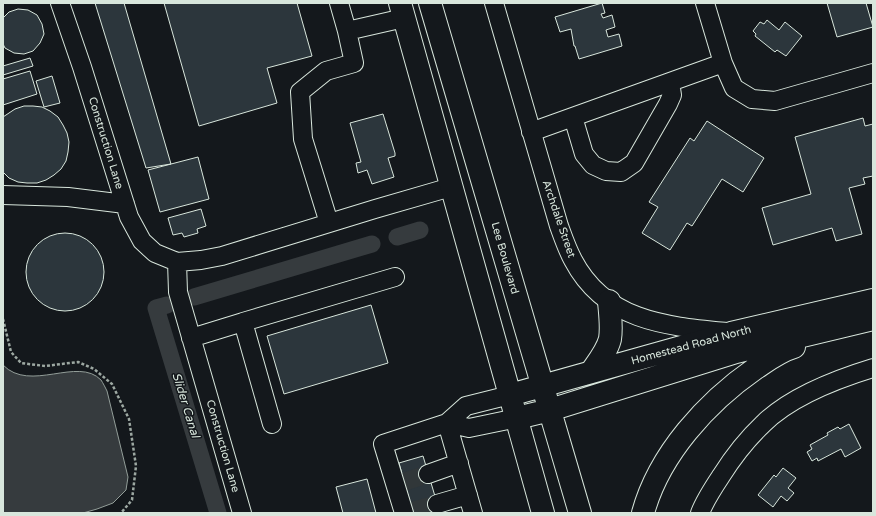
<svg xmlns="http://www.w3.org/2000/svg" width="876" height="516" viewBox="0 0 876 516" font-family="'Varela Round',sans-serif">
	<rect width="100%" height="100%" fill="#14181c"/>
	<!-- water -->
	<path fill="#363b3e" stroke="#939e99" d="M3 365C30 393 78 356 101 380 103 383 105 387 107 391L128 477 126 490 113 503 97 509 83 513H3Z"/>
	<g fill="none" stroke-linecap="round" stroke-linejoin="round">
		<!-- canal -->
		<path stroke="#363b3e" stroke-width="17" d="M397 237 420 230
			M194 297 372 244
			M167 305 156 308 218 513"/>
	</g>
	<!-- building -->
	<path fill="#2c363c" stroke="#d8e6dc" d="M95 3H124L171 164 146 168Z
		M164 3H297L312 56 267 68 277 103 199 126Z
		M602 3 605 13 601 14 603 18 612 15 615 27 606 30 608 37 619 34 622 46 579 59 575 46H574L571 29 560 32 555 17Z
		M827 3H866L873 27 837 37Z
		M18 9 28 10 37 15 42 24 44 34 40 43 33 51 24 54 14 53 5 48 3 44V18L9 12Z
		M767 20 779 30 785 22 802 36 786 56 777 50 775 52 755 36 756 34 753 31 760 22 764 24Z
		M30 58 33 66 3 75V66Z
		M30 71 37 94 3 105V79Z
		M52 76 60 103 44 107 36 81Z
		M24 106H33L42 107 50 111 58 117 63 125 67 133 69 142 68 152 66 161 61 169 54 175 46 180 37 183H27L18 182 9 178 3 172V117L15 109Z
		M383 114 395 153V156L388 158 394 177 372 184 367 170 358 173 356 163 361 162 350 123Z
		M863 118 865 126 873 124V176L863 178 865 184 849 188 862 234 836 241 832 228 773 245 762 208 811 194 795 137Z
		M707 121 764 158 743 192 722 179 692 226 687 223 670 250 642 233 658 207 649 202 690 138 694 141Z
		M198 157 209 199 160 212 148 170Z
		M201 209 206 226 197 229 198 233 184 237 182 233 173 235 168 218Z
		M26 272a39 39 0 1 1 78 0a39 39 0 1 1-78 0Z
		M371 305 388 363 284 394 267 336Z
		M849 424 861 448 845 457 841 449 818 461 817 458 812 461 807 452 812 449 810 445 828 435 827 433 838 427 840 429Z
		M423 456 440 513H413L399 463Z
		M783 468 796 478 788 488 794 493 787 501 781 496 773 507 758 495 774 475 776 477Z
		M367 479 376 513H343L336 487Z"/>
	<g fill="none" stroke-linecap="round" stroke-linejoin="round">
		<!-- minor-tunnel -->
		<path stroke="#313739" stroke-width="18" stroke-dasharray="18 9" stroke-linecap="butt" d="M404 482 428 474
			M413 511 437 504"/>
		<defs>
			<path id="minor" d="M60 3 82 67 129 217 142 241 155 253 177 262 201 260 222 256 375 209 451 187
				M339 3 347 31 404 18
				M494 3 559 226C563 237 567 249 573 260 605 321 665 326 727 332
				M705 3 723 63 734 88 752 99 775 101 873 73
				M573 117 584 154 593 165 606 171 621 172 634 163 668 104 672 95 670 82
				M531 132 723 63
				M3 195 68 197 125 204
				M329 223 303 139 300 92 326 71 354 63 347 31
				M177 262 178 292 242 513
				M243 322 395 277
				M191 338 243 322 272 424
				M447 423 473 513
				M447 423 469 428 517 418
				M428 474 459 463
				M437 504 468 495
				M404 513 383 444 447 423 466 406 510 395
				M700 513C705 500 713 488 721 476 733 457 746 440 763 424 790 397 837 379 873 368"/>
			<path id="major" d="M400 3 543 513
				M430 3 580 513
				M591 372C598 362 607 351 610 339 612 327 610 314 609 301
				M510 395 731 333 873 300
				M517 418 550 410 736 352 873 319
				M643 513C659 454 707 402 756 368 768 360 780 351 794 347"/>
		</defs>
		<!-- minor casing -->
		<use href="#minor" stroke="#d8e6dc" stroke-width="20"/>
		<!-- major casing -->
		<use href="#major" stroke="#d8e6dc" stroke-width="24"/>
		<!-- path -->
		<path stroke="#9da8a2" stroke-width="2.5" stroke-dasharray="3 2" stroke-linecap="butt" d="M3 319 11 352 21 363 45 366 78 362 94 369 112 384 129 419 136 466 132 500 121 513"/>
		<!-- minor -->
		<use href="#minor" stroke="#14181c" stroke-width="18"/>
		<!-- major -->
		<use href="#major" stroke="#14181c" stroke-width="22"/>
	</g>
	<g text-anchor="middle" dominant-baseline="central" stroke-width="3" stroke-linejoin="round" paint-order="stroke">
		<!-- street labels -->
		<g font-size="11" fill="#d8e6dc" stroke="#14181c">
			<text transform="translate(106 143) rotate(73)">Construction Lane</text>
			<text transform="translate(559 219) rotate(71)">Archdale Street</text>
			<text transform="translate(505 258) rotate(74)">Lee Boulevard</text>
			<text transform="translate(691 345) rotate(-15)">Homestead Road North</text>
			<text transform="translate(223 446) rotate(74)">Construction Lane</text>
		</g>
		<!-- water labels -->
		<g font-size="12" font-style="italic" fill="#d8e6dc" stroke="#14181c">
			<text transform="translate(186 405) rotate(73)">Slider Canal</text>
		</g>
	</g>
	<!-- border -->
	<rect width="876" height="516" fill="none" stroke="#d8e6dc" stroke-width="8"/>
</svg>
